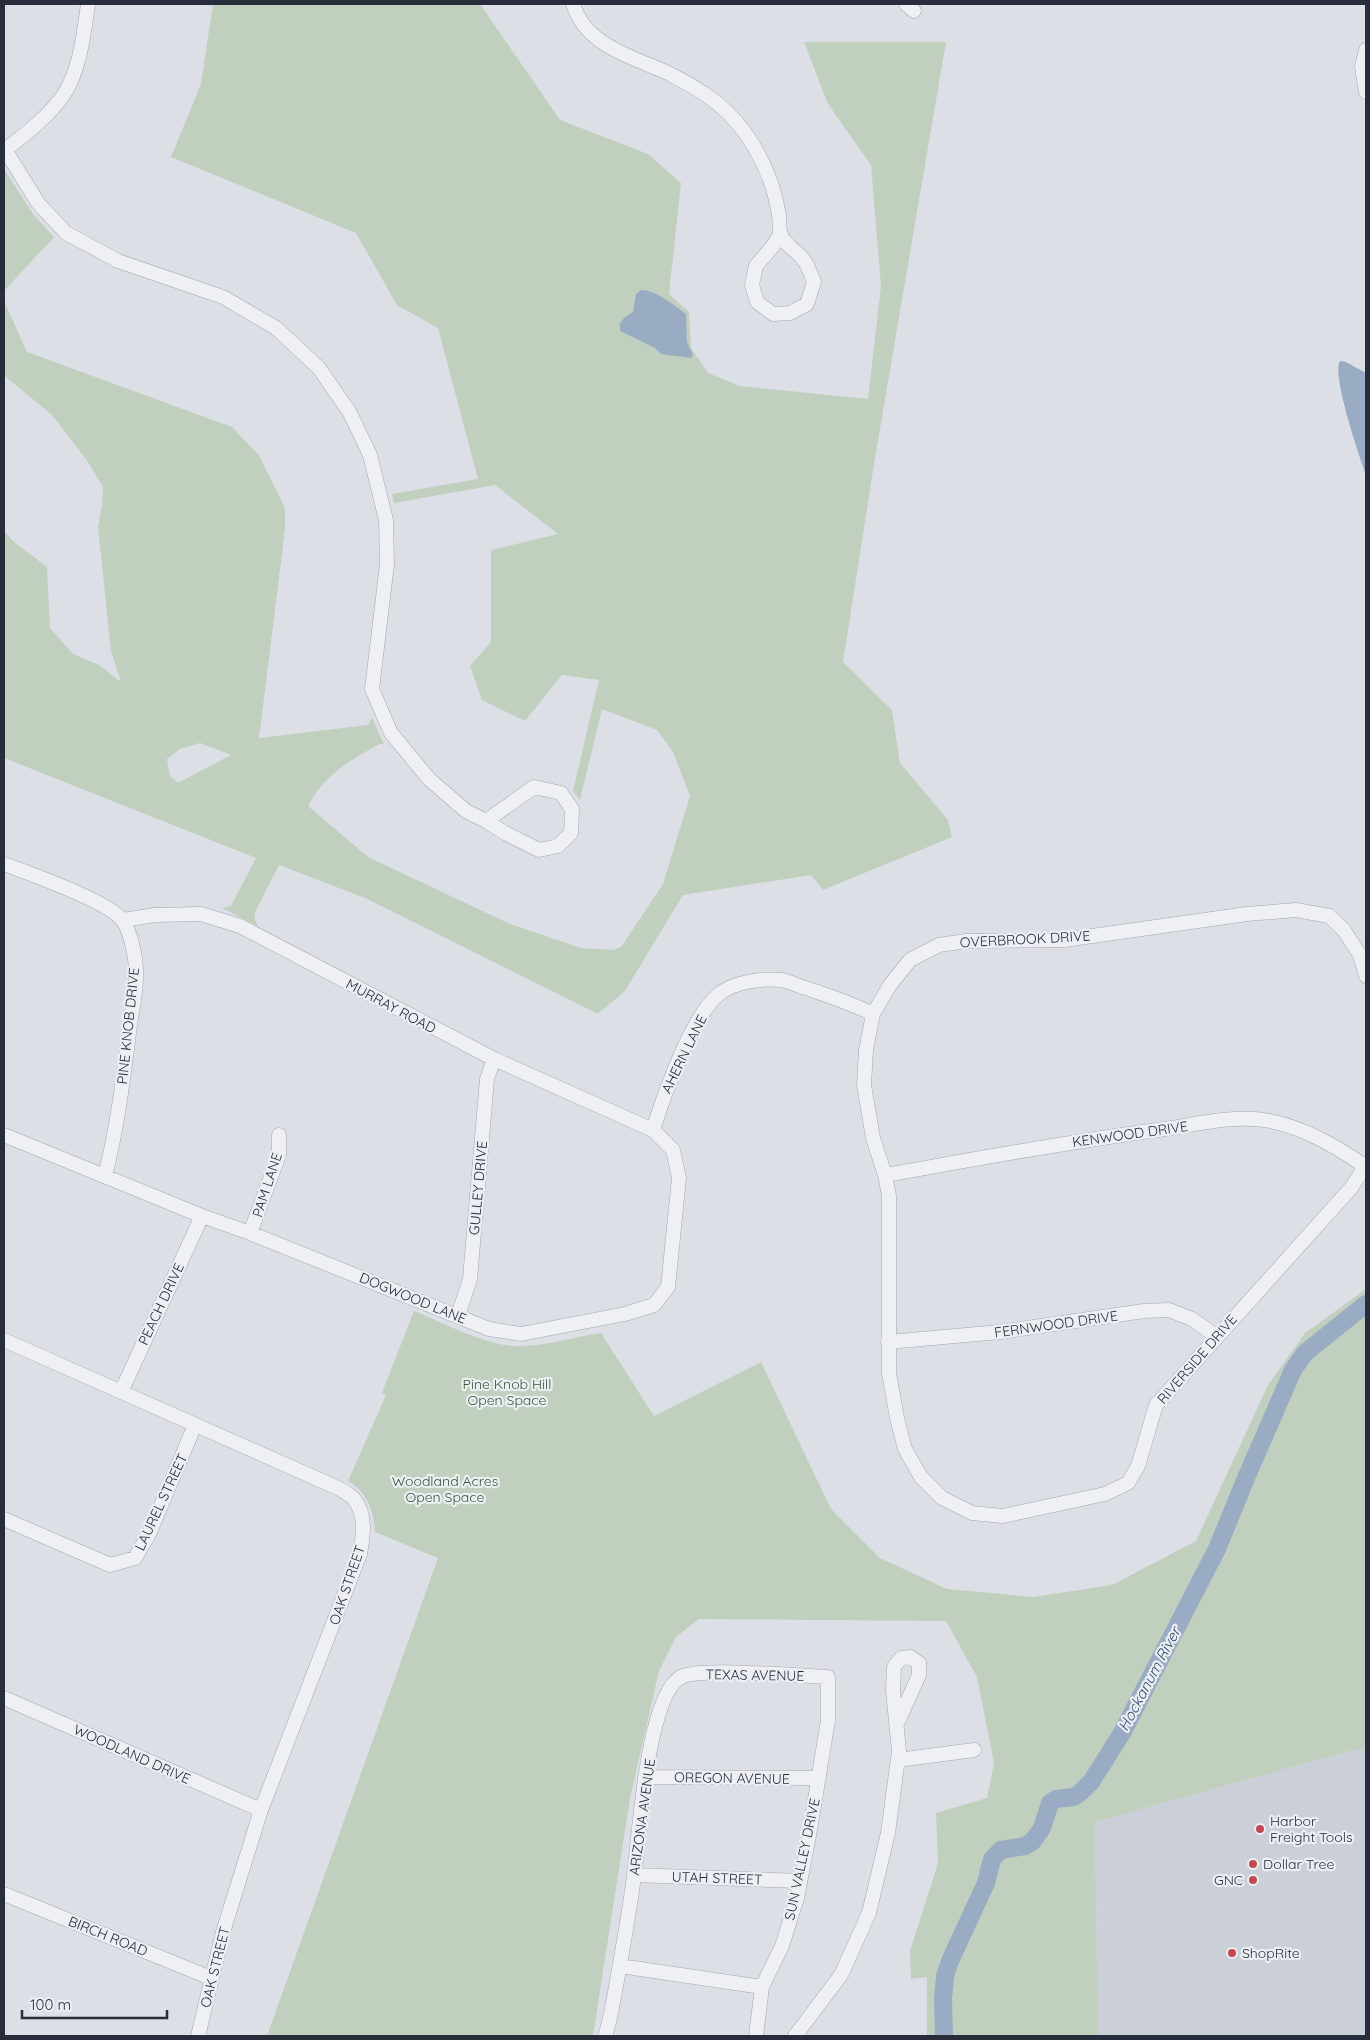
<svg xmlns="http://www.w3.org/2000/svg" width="1370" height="2040" viewBox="0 0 1370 2040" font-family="Quicksand,sans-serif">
	<rect width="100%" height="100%" fill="#dce0e6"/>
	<!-- built -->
	<path fill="#cbcfd7" d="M1357 1749 1366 1751V2036H1098L1095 1822Z"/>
	<!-- green -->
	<path fill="#c1cfbe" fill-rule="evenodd" d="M213 4H480L560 120 648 154 681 183 669 294 689 312 691 348 708 373 740 386 868 399 881 286 871 165 828 104 804 42H946L875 458 843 662 892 710 900 763 948 820 952 837 823 890 811 875 683 895 625 991 598 1014 365 898 279 865 255 912V920L258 926 222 908 231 906 256 858 4 758V531L14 542 47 567 50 628 73 654 99 665 121 682 111 651 98 527 102 506 103 487 86 459 52 415 6 377 4 372V301L27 352 232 427 259 455 285 508V529L259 738 368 725 372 718 384 744H380C350 760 324 775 308 806L368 857 510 924 581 948 613 950 621 947 663 884 690 796 673 752 657 730 602 709 580 800 573 791 599 680 562 675 525 721 482 700 470 666 491 642V550L558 534 495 485 394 503 392 494 478 479 438 328 397 305 356 233 171 157 201 84ZM200 743 231 755 178 783 170 776 167 759 180 749Z
		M4 169 33 214 54 237 4 291Z
		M1366 1289V1751L1357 1749 1095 1822 1098 2036H927V1977L911 1979 910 1951 938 1863 936 1813 987 1798 994 1763 977 1677 946 1621 699 1619 676 1637 659 1671 630 1798 593 2036H267L438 1558 375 1532C374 1511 367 1492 348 1481L386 1395 382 1393 414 1311C441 1322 486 1345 513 1346 538 1348 575 1337 601 1333L654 1416 761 1362 831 1509 880 1558 947 1589 1033 1597 1112 1585 1196 1541 1268 1385 1305 1333Z"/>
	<!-- water -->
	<path fill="#99acc4" d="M641 290C654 289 674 305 686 314L687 342 693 355 691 358 661 354 655 348 620 331V323L625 317 633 312 636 294Z
		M1340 361 1346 362 1366 373V475C1360 458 1331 374 1340 361Z"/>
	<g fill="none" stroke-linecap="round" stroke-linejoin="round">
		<!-- river -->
		<path stroke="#99acc4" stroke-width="18" d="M944 2036 943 1999 945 1976 950 1961 986 1883 992 1859 1001 1850 1025 1846 1033 1841 1042 1828 1050 1803 1056 1799 1074 1797 1081 1792 1091 1782 1122 1733 1217 1549 1246 1478 1293 1370 1305 1353 1366 1304"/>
		<defs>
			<path id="minor" d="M573 4C586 47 634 57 670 74 683 81 698 89 709 97 747 124 772 170 779 215 780 221 779 228 780 233 784 245 796 250 803 259 808 265 811 275 814 282L807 304 790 313 773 314 757 302 752 285 756 266 772 247 781 234
				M906 4 914 11
				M1366 50 1362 67 1366 92
				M4 148 38 203 66 233 118 261 223 297 276 328 319 368 350 413 370 455 386 520 387 564 372 689 391 733 429 779 466 811 486 821 505 833 539 850 558 846 571 833 572 809 561 793 534 787 486 821
				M5 150C25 134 47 118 62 97 80 73 84 32 88 4
				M4 864C28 873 111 902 123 921 131 932 136 959 136 972 137 992 131 1013 129 1033 123 1081 117 1129 105 1176
				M1366 976 1360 955 1343 929 1329 916 1296 910 1247 914 1064 940 966 941 939 945 910 960 890 985 873 1014 866 1050 864 1085 873 1138 885 1175 889 1196V1373L897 1418 905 1449 921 1477 942 1498 972 1513 1003 1516 1105 1494 1128 1483 1138 1466 1156 1405 1351 1188 1366 1165
				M653 1130C664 1095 691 1017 719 994 734 982 761 978 781 980 789 981 798 986 806 988 829 996 851 1003 873 1014
				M4 1135 202 1216 250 1233 489 1329 521 1334 625 1314 654 1305 668 1287 679 1178 673 1150 653 1130 494 1059 240 926 201 914 155 915 123 920
				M885 1175C976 1159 1066 1142 1158 1130 1194 1125 1234 1114 1270 1121 1306 1128 1336 1147 1365 1166
				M250 1233 279 1155V1135
				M458 1316 470 1279 487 1079 494 1059
				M4 1340 338 1488C343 1491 351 1495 354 1499 367 1516 363 1536 360 1554L261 1810 223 1932 198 2036
				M888 1342 1000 1332 1144 1311 1169 1310 1192 1319 1216 1336
				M121 1392 202 1216
				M4 1519 110 1565 135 1558 149 1534 195 1425
				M4 1698 261 1810
				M898 1760 974 1750
				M645 1777 819 1778
				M634 1875 800 1881
				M4 1894 211 1978
				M620 1966 762 1987
				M605 2036C610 2022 612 2007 615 1992 622 1953 629 1915 634 1876 639 1837 647 1695 681 1677 699 1667 802 1676 828 1677V1720L810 1830 797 1898 782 1946 762 1987 756 2036
				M795 2036 841 1975 869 1913 888 1833 899 1751 893 1691 894 1667 901 1658 910 1657 919 1663V1675L897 1724"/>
		</defs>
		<!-- minor casing -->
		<use href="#minor" stroke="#a2a7af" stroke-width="15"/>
		<!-- minor -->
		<use href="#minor" stroke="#eff0f4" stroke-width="14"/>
	</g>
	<!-- markers -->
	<g fill="#c54754" stroke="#ebeef3" stroke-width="2">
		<circle cx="1260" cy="1829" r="5"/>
		<circle cx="1253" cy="1864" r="5"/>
		<circle cx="1253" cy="1880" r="5"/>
		<circle cx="1232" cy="1953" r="5"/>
	</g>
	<g text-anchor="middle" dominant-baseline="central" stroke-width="4.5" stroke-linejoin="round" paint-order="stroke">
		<!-- street labels -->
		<g font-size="14" fill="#272d3b" stroke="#ebeef3">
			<text transform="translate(1025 939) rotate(-3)">OVERBROOK DRIVE</text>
			<text transform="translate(391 1006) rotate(28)">MURRAY ROAD</text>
			<text transform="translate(128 1026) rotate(-84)">PINE KNOB DRIVE</text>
			<text transform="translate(684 1054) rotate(-64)">AHERN LANE</text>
			<text transform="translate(1130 1134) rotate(-8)">KENWOOD DRIVE</text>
			<text transform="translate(267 1185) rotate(-72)">PAM LANE</text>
			<text transform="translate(478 1188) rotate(-85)">GULLEY DRIVE</text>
			<text transform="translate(413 1298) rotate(22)">DOGWOOD LANE</text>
			<text transform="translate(161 1304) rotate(-65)">PEACH DRIVE</text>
			<text transform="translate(1056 1324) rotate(-8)">FERNWOOD DRIVE</text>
			<text transform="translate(1197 1359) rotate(-49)">RIVERSIDE DRIVE</text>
			<text transform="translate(161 1502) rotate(-65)">LAUREL STREET</text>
			<text transform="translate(347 1585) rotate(-71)">OAK STREET</text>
			<text transform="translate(755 1675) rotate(1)">TEXAS AVENUE</text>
			<text transform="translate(132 1754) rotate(24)">WOODLAND DRIVE</text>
			<text transform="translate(732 1778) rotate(1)">OREGON AVENUE</text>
			<text transform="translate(642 1817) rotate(-82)">ARIZONA AVENUE</text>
			<text transform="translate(802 1859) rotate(-78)">SUN VALLEY DRIVE</text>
			<text transform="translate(717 1878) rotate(2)">UTAH STREET</text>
			<text transform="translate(108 1936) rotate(22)">BIRCH ROAD</text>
			<text transform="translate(215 1967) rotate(-76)">OAK STREET</text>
		</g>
		<!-- park labels -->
		<g font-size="14" fill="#3a5635" stroke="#ebeef3">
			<text x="507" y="1384">Pine Knob Hill<tspan x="507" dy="16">Open Space</tspan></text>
			<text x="445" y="1481">Woodland Acres<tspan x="445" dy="16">Open Space</tspan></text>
		</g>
		<!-- poi labels -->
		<g font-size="14" fill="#272d3b" stroke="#ebeef3" text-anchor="start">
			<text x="1270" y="1821">Harbor<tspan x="1270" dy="16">Freight Tools</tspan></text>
			<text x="1263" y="1864">Dollar Tree</text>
			<text x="1243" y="1880" text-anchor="end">GNC</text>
			<text x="1242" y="1953">ShopRite</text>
		</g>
		<!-- water labels -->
		<g font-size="15" font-style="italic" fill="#344a6c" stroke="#ebeef3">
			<text transform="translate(1149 1679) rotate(-62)">Hockanum River</text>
		</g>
	</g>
	<!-- border -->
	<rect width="1370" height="2040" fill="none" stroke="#272d3b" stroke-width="10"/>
	<!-- scale -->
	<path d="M22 2010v8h145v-8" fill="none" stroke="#272d3b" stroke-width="2.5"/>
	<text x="30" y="2010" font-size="15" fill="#272d3b" stroke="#ebeef3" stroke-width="4" paint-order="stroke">100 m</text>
</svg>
